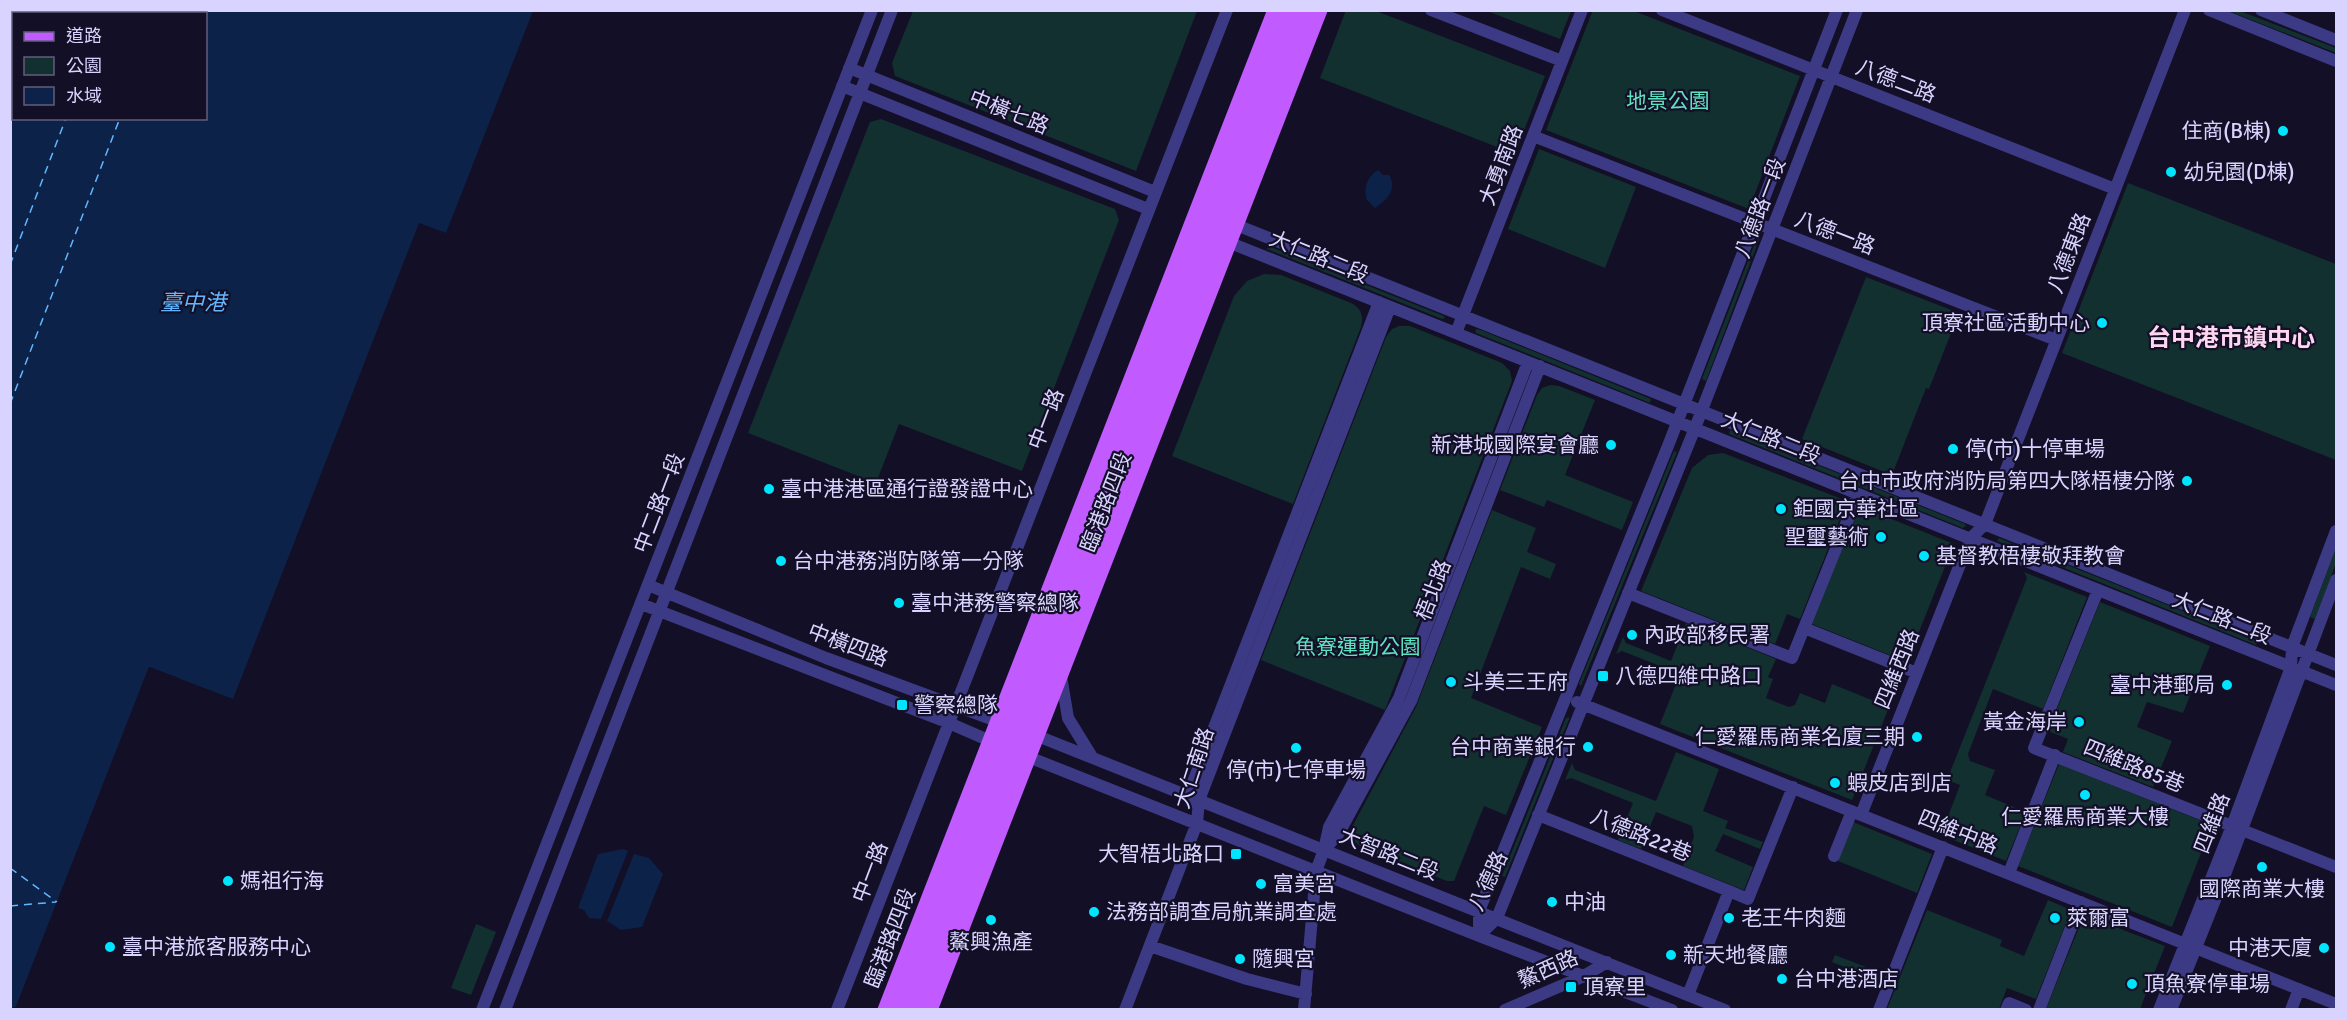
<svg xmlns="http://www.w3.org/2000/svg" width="2347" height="1020" viewBox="0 0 2347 1020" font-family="Signika,'Noto Sans TC',sans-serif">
	<rect width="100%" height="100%" fill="#130f26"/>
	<!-- green -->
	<path fill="#12302f" d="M1346 10 1376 11 1545 76 1515 154 1320 78Z
		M1593 10 1634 11 1800 76 1749 209 1546 130Z
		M913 11V10L1197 11 1136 171 895 76 892 63Z
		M1487 11H1571L1560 39Z
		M2229 11H2240L2336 48V53Z
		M881 119 1115 209 1119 220 1022 471 899 424 876 483 748 433 870 122Z
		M1539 149 1636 187 1605 268 1508 229Z
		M2128 183 2336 264V460L2062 353Z
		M1760 237 1706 381 1702 379 1757 238Z
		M1268 246 1444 316 1445 318 1442 319 1267 249Z
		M1264 274 1281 275 1351 303C1361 308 1364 316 1361 327L1293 504 1172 456 1234 296 1247 281Z
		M1866 277 1959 313 1929 389 1926 388 1892 475 1802 439Z
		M1399 326H1410L1502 363 1510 371 1512 381 1385 710 1261 660 1386 337 1392 329Z
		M1478 329 1651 399 1650 403 1476 333 1475 330Z
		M1550 385 1559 386 1595 400 1565 475 1633 502 1622 530 1547 500 1544 507 1500 490 1537 395 1542 388Z
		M1730 430 1965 524 1966 526 1963 528 1729 434Z
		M1674 451 1677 452 1581 686 1579 684Z
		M1723 453 1847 501 1800 619 1787 614 1775 644 1641 591 1692 468 1708 455Z
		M1859 506 1954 544 1907 662 1812 624Z
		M1492 510 1536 528 1527 552 1556 564 1550 579 1521 567 1471 698 1542 727 1506 815 1484 806 1454 881H1447L1362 848 1353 840 1351 829 1416 707Z
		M1999 538 2258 641 2256 645 1997 541Z
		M2336 548V563L2315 619 2310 617Z
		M2024 572 2087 597 2043 709 1993 689 1968 754 1970 761 1995 770 1985 795 2026 812 2006 861 1941 835 1960 785 1947 780 2027 578Z
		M2100 602 2210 646 2183 713 2147 702 2137 727 2172 741 2153 787 2063 752 2068 739 2048 731Z
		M1686 623 1776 659 1768 677 1773 679 1766 698 1789 707 1795 705 1800 693 1825 703 1832 684 1889 707 1852 800 1660 724 1680 674 1622 651 1616 654 1623 637 1626 643 1671 661Z
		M1569 717V719L1505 877 1502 876 1566 718Z
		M1676 752 1719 769 1703 811 1728 821 1725 828 1763 842 1760 849 1723 834 1715 851 1753 867 1744 890 1683 866 1694 837 1692 826 1656 812 1641 849 1618 840 1633 803 1571 778 1565 780 1572 763 1575 770 1656 801Z
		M2059 764 2212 825 2172 927 2018 866Z
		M1853 822 1932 854 1917 893 1838 861Z
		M2048 900 2071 910 2036 999 2007 988 1999 1009H1887L1927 910 2002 940 2000 946 2024 956Z
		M2084 915 2165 946 2140 1009H2046Z
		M476 924 496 932 471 995 451 988Z
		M1835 955 1884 974 1881 982 1832 962Z"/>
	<!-- water -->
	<path fill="#0c2248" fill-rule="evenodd" d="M11 11H533L446 233 419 223 233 699 149 667 16 1007 11 1008ZM14 14H206V118H14Z
		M1378 170 1383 175H1389C1398 191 1386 200 1375 208L1367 200C1363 188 1367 177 1378 170Z
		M623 849 628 851 601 919 589 918 584 910 578 908 598 854Z
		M634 854 649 858 663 874 642 927 621 930 607 921Z"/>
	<!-- pier -->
	<path fill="#130f26" d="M149 667 179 678 178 681 151 671 19 1008 15 1009Z"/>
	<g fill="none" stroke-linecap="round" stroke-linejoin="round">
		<!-- ferry -->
		<path stroke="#62b6ff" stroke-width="1.5" stroke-dasharray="8 6" stroke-linecap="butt" d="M106 14 107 10
			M161 14 162 10
			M10 265 66 118
			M10 404 120 118
			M10 868 57 902
			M10 906 56 902"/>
		<!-- minor -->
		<path stroke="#3d3a85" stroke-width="12" d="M1431 10 1562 61
			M1662 10 2115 189
			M2209 10 2336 61
			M2261 10 2336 40
			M849 68 1155 192
			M842 86 1148 209
			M1533 136 2056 340
			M1229 222 2336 665
			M1223 240 2336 685
			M1456 333 1582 10
			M648 585 826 658 1005 724
			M2098 590 2034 748 2336 867
			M1628 593 1792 658 1804 628 1917 673
			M641 604 949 723 997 744
			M1804 628 1858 494
			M1061 676 1068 718 1092 757
			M1577 702 2336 1004
			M1030 733 1725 1010
			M1021 754 1479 936 1672 1010
			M1190 802 1188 795 1379 302
			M1538 815 1729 891
			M1861 815 1970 539 1985 524 2185 10
			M1325 849 1339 833 1411 701 1540 366
			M1834 856 1852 811
			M2009 873 2055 755
			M1479 936 1497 918 1695 428 1857 10
			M1479 936V911L1668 446 1837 10
			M1150 946 1247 979 1306 994
			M1688 995 1729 891 1748 899 1793 787
			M482 1010 872 10
			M505 1010 892 10
			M837 1010 1227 10
			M1125 1010 1197 823 1199 800 1390 307
			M1304 1010 1316 871 1324 850 1329 827 1399 698 1528 362
			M1505 1010 1584 976 1607 962
			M1879 1010 1943 847
			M2006 1010 2009 1003 2026 1010
			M2039 1010 2081 902
			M2159 1010 2232 826 2291 667 2292 647 2336 531
			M2171 1010 2221 885 2336 580
			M2291 1010 2299 989"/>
		<!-- major -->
		<path stroke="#c25bff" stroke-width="15" d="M885 1010 1275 10
			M900 1010 1290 10
			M915 1010 1305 10
			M930 1010 1320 10"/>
	</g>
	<!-- markers -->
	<g fill="#00e5ff" stroke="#130f26" stroke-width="2">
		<circle cx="2283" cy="131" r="6"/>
		<circle cx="2171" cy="172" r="6"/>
		<circle cx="2102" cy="323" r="6"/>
		<circle cx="1611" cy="445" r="6"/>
		<circle cx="1953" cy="449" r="6"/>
		<circle cx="2187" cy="481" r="6"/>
		<circle cx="769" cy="489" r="6"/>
		<circle cx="1781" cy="509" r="6"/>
		<circle cx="1881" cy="537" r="6"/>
		<circle cx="1924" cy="556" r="6"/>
		<circle cx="781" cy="561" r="6"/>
		<circle cx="899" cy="603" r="6"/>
		<circle cx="1632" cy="635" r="6"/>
		<rect x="1597" y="670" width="12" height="12" rx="3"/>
		<circle cx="1451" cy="682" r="6"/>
		<circle cx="2227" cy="685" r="6"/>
		<rect x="896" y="699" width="12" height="12" rx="3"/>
		<circle cx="2079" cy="722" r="6"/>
		<circle cx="1917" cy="737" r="6"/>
		<circle cx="1588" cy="747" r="6"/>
		<circle cx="1296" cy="748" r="6"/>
		<circle cx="1835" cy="783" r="6"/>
		<circle cx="2085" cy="795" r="6"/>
		<rect x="1230" y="848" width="12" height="12" rx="3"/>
		<circle cx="2262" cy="867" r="6"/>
		<circle cx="228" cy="881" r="6"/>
		<circle cx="1261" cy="884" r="6"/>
		<circle cx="1552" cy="902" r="6"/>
		<circle cx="1094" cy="912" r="6"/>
		<circle cx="1729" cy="918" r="6"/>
		<circle cx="2055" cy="918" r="6"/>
		<circle cx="991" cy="920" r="6"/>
		<circle cx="110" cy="947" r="6"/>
		<circle cx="2324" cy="948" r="6"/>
		<circle cx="1671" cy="955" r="6"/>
		<circle cx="1240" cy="959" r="6"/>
		<circle cx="1782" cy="979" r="6"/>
		<circle cx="2132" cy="984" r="6"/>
		<rect x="1565" y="981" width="12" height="12" rx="3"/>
	</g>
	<g text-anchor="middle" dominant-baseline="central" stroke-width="4.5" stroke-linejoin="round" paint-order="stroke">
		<!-- street labels -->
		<g font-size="21" fill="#d9d4ff" stroke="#130f26">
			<text transform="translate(1896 81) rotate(21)">八德二路</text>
			<text transform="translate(1009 112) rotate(22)">中橫七路</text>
			<text transform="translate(1501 165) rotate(-69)">大勇南路</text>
			<text transform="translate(1760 208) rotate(-69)">八德路一段</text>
			<text transform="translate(1835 233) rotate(21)">八德一路</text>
			<text transform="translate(2069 253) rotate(-69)">八德東路</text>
			<text transform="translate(1319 257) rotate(22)">大仁路二段</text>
			<text transform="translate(1046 419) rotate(-69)">中一路</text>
			<text transform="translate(1771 438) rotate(22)">大仁路二段</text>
			<text transform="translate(1106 502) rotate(-69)">臨港路四段</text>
			<text transform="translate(659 503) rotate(-69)">中二路一段</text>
			<text transform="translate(1433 590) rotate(-69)">梧北路</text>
			<text transform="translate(2222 618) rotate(22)">大仁路二段</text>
			<text transform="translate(848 645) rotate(21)">中橫四路</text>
			<text transform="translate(1897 669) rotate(-68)">四維西路</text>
			<text transform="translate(2134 766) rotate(22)">四維路85巷</text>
			<text transform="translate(1194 768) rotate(-72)">大仁南路</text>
			<text transform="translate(2212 823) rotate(-69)">四維路</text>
			<text transform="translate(1958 832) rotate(22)">四維中路</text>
			<text transform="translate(1641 835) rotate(22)">八德路22巷</text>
			<text transform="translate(1389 854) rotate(22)">大智路二段</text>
			<text transform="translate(870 872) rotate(-69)">中一路</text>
			<text transform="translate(1488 881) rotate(-65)">八德路</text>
			<text transform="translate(890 938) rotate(-69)">臨港路四段</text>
			<text transform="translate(1548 969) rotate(-24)">鰲西路</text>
		</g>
		<!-- park labels -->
		<g font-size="21" fill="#5fe0c0" stroke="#130f26">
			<text x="1668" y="101">地景公園</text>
			<text x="1358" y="647">魚寮運動公園</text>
		</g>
		<!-- poi labels -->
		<g font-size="21" fill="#d9d4ff" stroke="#130f26" text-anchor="start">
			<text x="2271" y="131" text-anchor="end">住商(B棟)</text>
			<text x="2183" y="172">幼兒園(D棟)</text>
			<text x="2090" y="323" text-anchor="end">頂寮社區活動中心</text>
			<text x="1599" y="445" text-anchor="end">新港城國際宴會廳</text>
			<text x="1965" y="449">停(市)十停車場</text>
			<text x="2175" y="481" text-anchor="end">台中市政府消防局第四大隊梧棲分隊</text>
			<text x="781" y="489">臺中港港區通行證發證中心</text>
			<text x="1793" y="509">鉅國京華社區</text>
			<text x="1869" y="537" text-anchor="end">聖璽藝術</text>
			<text x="1936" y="556">基督教梧棲敬拜教會</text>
			<text x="793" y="561">台中港務消防隊第一分隊</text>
			<text x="911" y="603">臺中港務警察總隊</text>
			<text x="1644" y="635">內政部移民署</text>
			<text x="1615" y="676">八德四維中路口</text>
			<text x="1463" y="682">斗美三王府</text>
			<text x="2215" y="685" text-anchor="end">臺中港郵局</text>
			<text x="914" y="705">警察總隊</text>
			<text x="2067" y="722" text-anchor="end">黃金海岸</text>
			<text x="1905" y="737" text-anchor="end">仁愛羅馬商業名廈三期</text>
			<text x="1576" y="747" text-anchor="end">台中商業銀行</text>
			<text x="1296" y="770" text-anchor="middle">停(市)七停車場</text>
			<text x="1847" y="783">蝦皮店到店</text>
			<text x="2085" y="817" text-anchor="middle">仁愛羅馬商業大樓</text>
			<text x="1224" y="854" text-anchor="end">大智梧北路口</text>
			<text x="240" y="881">媽祖行海</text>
			<text x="1273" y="884">富美宮</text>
			<text x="2262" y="889" text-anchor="middle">國際商業大樓</text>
			<text x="1564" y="902">中油</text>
			<text x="1106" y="912">法務部調查局航業調查處</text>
			<text x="1741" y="918">老王牛肉麵</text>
			<text x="2067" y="918">萊爾富</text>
			<text x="991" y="942" text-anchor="middle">鰲興漁產</text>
			<text x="122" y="947">臺中港旅客服務中心</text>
			<text x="2312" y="948" text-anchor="end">中港天廈</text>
			<text x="1683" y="955">新天地餐廳</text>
			<text x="1252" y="959">隨興宮</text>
			<text x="1794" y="979">台中港酒店</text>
			<text x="2144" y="984">頂魚寮停車場</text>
			<text x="1583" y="987">頂寮里</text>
		</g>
		<!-- water labels -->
		<g font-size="22" font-style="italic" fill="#62b6ff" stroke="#130f26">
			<text x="193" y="302">臺中港</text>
		</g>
		<!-- quarter labels -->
		<g font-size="24" font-weight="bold" fill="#ffd6f0" stroke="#130f26">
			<text x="2231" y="338">台中港市鎮中心</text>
		</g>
	</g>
	<!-- border -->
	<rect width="2347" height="1020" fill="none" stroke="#d9d4ff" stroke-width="24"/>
	<!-- legend -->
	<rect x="12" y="12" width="195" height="108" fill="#130f26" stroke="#625e7d" stroke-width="1.5"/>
	<rect x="24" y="32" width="30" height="9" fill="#c25bff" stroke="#625e7d" stroke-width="1.5"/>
	<text x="66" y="42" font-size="18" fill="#d9d4ff">道路</text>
	<rect x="24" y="57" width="30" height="18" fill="#12302f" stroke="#625e7d" stroke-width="1.5"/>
	<text x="66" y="72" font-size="18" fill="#d9d4ff">公園</text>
	<rect x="24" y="87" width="30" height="18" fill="#0c2248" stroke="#625e7d" stroke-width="1.5"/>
	<text x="66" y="102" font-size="18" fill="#d9d4ff">水域</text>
</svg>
